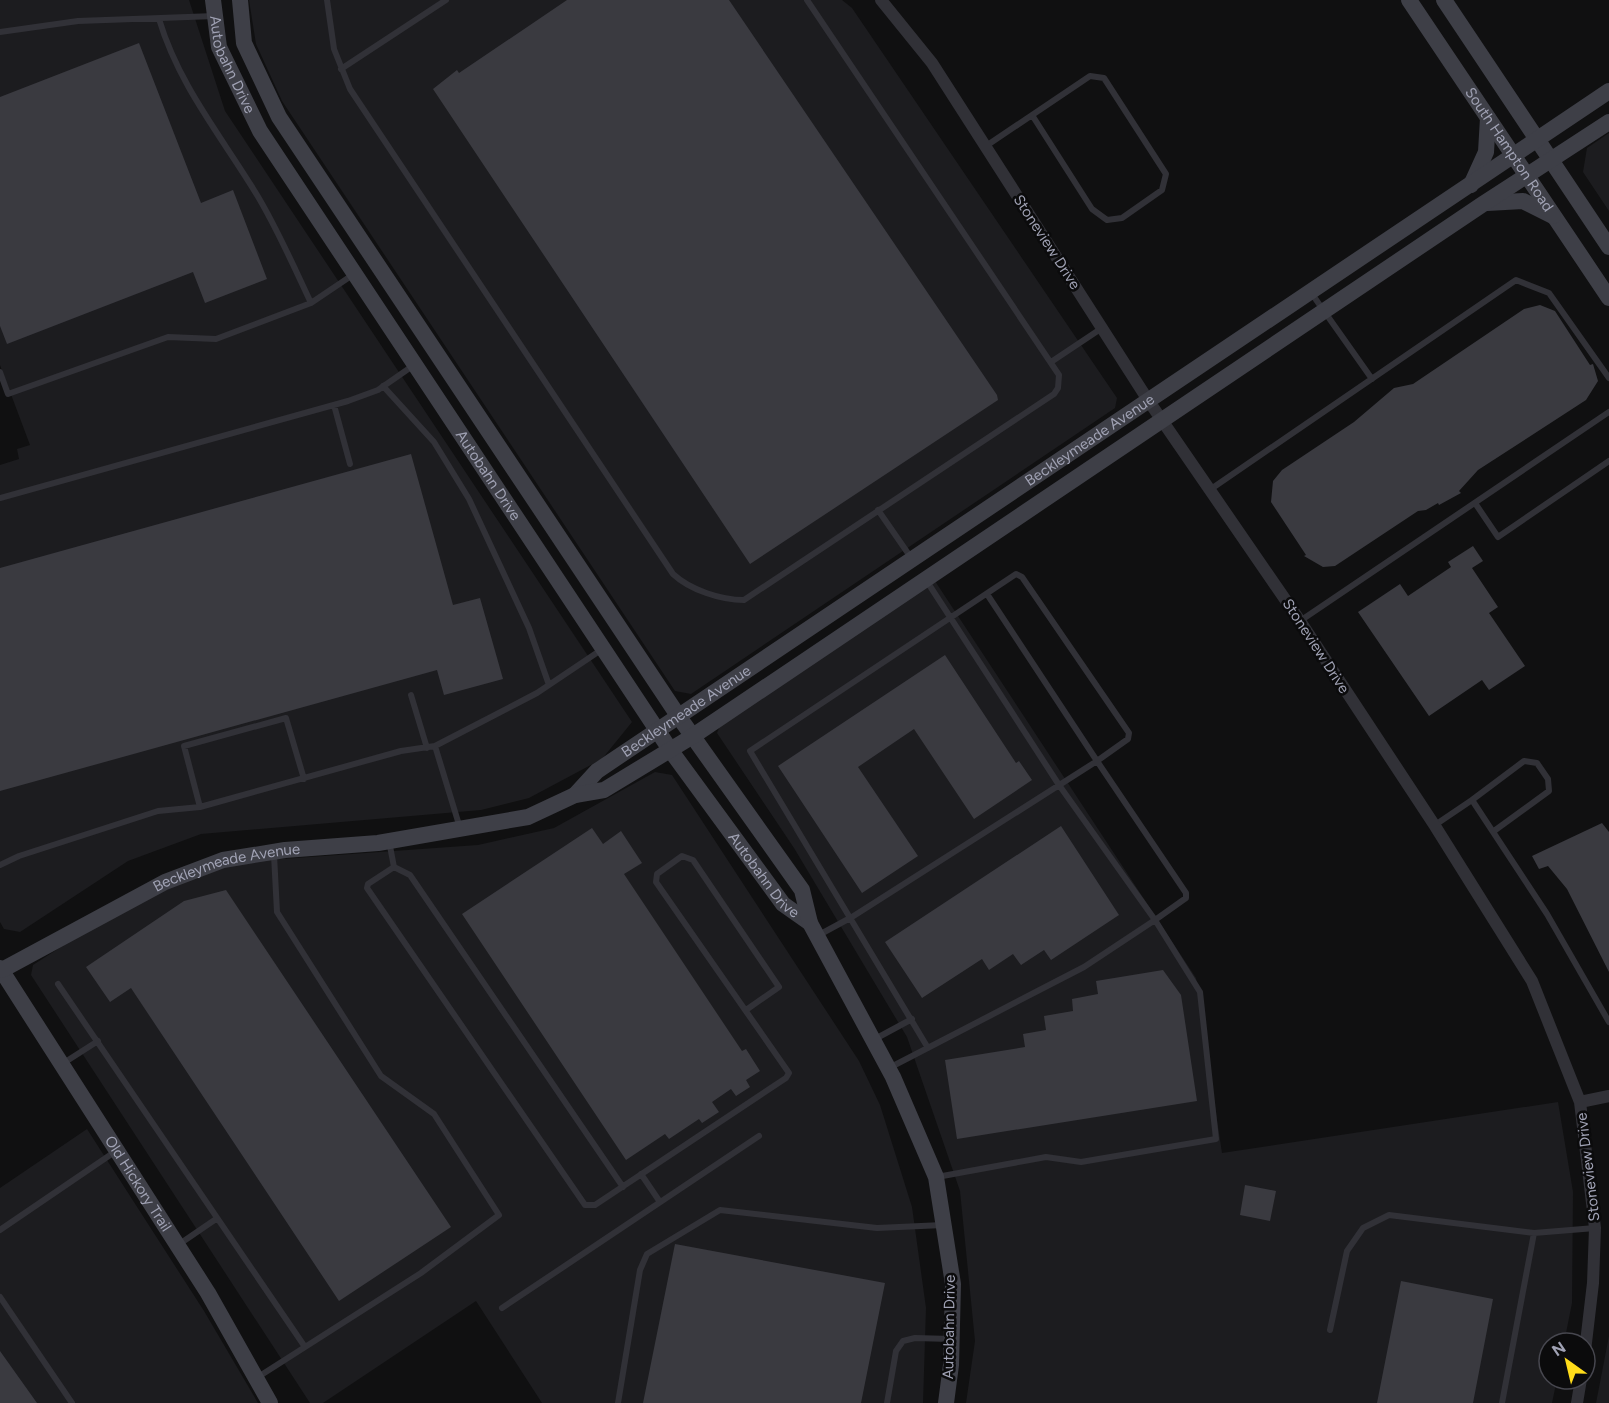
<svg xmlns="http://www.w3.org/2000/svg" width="1609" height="1403" viewBox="0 0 1609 1403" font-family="Figtree,sans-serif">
	<rect width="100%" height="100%" fill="#101011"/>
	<!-- built -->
	<path fill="#1c1c1f" d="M0 0H189L225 111 632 722 602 759 529 798 481 810 201 834 128 861 20 932 4 929 0 922V465L19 459 17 449 30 445 0 365Z
		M249 0H842L852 8 1117 398 1115 408 691 694 675 691 282 101 256 44Z
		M1609 133V211L1583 172 1587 148Z
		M933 578 1196 978 1222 1153 1558 1102 1573 1192 1572 1303 1564 1343H1549V1379H1557L1552 1403H966L975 1341 960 1191 907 1037 794 848 717 733 723 718Z
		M655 772 672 775 859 1061 880 1105 912 1207 926 1308 923 1403H542L476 1301 323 1403H310L31 975 33 965 163 881 214 864 478 845 554 828Z
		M87 1129 204 1311 258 1403H0V1188Z
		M1609 1336V1403H1596Z"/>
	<!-- building -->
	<path fill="#3a3a40" d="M567 0H729L997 395 998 400 750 564 433 89 457 70 459 73Z
		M139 43 201 203 233 190 267 279 205 303 193 272 7 344 0 326V97Z
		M1540 305 1555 311 1590 365 1593 364 1598 381 1586 400 1478 470 1459 491 1461 493 1439 505 1438 503 1426 510 1418 511 1335 566 1323 567 1304 556 1306 555 1271 502 1273 481 1282 470 1354 422 1394 388 1413 384 1524 309Z
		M411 454 453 605 480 598 503 679 444 695 437 670 0 791V568Z
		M1473 546 1483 561 1472 568 1498 607 1489 613 1525 666 1489 690 1482 680 1429 716 1358 612 1400 584 1408 596 1451 567 1448 562Z
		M945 655 1016 763 1019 761 1032 780 974 819 914 729 858 767 918 856 862 893 778 766Z
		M1602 823 1609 832V972L1567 889 1548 866 1539 869 1532 856Z
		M1061 826 1119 915 1051 960 1044 950 1021 965 1013 954 989 970 982 959 922 998 885 942Z
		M592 828 603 844 621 831 642 863 624 874 742 1051 746 1049 760 1071 746 1080 750 1087 736 1096 731 1089 712 1102 719 1112 702 1123 699 1119 669 1139 665 1134 626 1160 462 914Z
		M226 890 451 1227 339 1301 131 988 110 1002 86 967 184 901Z
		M1163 970 1181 995 1197 1101 957 1139 945 1060 1025 1047 1023 1034 1046 1030 1044 1016 1073 1011 1072 999 1098 994 1096 981Z
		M1245 1185 1276 1191 1270 1221 1240 1215Z
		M675 1244 885 1283 861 1403H643Z
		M1401 1281 1493 1299 1473 1403H1377Z
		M0 1351 37 1403H0Z"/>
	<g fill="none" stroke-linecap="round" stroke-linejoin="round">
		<!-- lane -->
		<path stroke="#313137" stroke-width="6" d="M327 0 334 49 350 89 673 574C690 590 721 600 744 600L1054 394 1058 388 1059 375 807 0
			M159 19C179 86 222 137 257 195 278 230 294 267 311 303
			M0 32 78 21 215 16
			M341 69 446 0
			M986 146 1090 76 1104 78 1166 174 1162 190 1122 218 1107 220 1092 209 1032 115
			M1312 294 1372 379
			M1051 362 1102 328
			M0 372 8 394 168 337 216 339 311 303 354 274
			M383 386 434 442 469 499 529 628 549 685
			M334 405 350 464
			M1211 489 1516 280 1549 293 1609 378
			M0 498 348 401 378 390 414 365
			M1475 503 1498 537 1609 461
			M878 510 912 559
			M1300 621 1609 412
			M411 695 427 748
			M1472 800 1524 761 1537 763 1548 779 1549 791 1494 831
			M200 807 184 746 286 718 304 779
			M1435 825 1472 800 1547 914 1609 1022
			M460 828 435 746 537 693 601 650
			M389 841 394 867 368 884 367 888 585 1205H595L786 1078 789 1073 656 882 657 874 682 856 693 860 779 987 746 1010
			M0 865 19 856 158 811 200 807 401 751 435 746
			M394 867 410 875 623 1187
			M817 936 852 917 1097 761 987 594
			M58 984 305 1347
			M875 1039 912 1019
			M928 1048 750 751 1016 574 1022 577 1129 733 1128 739 1097 761 1186 893V898L1155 920 1200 992 1216 1139 1081 1162 1046 1157 937 1177
			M62 1064 98 1041
			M889 1068 1084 967 1155 920 1059 785 926 580
			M641 1174 660 1202
			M0 1230 116 1151
			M178 1245 216 1219
			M0 1297 72 1403
			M502 1308 759 1136
			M1330 1330 1347 1251 1363 1228 1389 1215 1534 1233 1595 1228
			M258 1377 421 1273 499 1215 434 1114 381 1076 277 912 274 855
			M618 1403 640 1270 647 1254 720 1210 877 1228 943 1225
			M887 1403 896 1351 903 1341 915 1338 951 1339
			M1502 1403 1534 1233"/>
		<!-- street -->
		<path stroke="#313137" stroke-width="12" d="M881 0 932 63 1148 400 1300 621 1435 826 1532 981 1580 1102 1595 1228 1593 1283 1585 1351
			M1580 1102 1609 1096
			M1577 1403 1581 1379"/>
		<!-- secondary -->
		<g stroke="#3e3f47" stroke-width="16">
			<path id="s1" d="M213 0 219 47 260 131 671 751 783 904 810 923"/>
			<path d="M240 0 244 43 279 117 679 717 802 890 810 923 893 1077 936 1177 953 1284 951 1365 946 1403"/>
			<path id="s2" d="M1409 0 1609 298"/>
			<path d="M1444 0 1609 247"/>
			<path d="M1471 185 1486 152 1488 118"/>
			<path d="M1487 203 1523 201 1553 216"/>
			<path id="s3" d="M575 795 597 771 1609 91"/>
			<path id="s4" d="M0 968 208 1293 270 1403"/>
			<path id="s5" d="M2 970 165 882 223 860 285 850 378 843 528 817 575 795 604 790 693 736 1483 204 1609 122"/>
		</g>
	</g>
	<g text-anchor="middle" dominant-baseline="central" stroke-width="5" stroke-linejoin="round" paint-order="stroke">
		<!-- street labels -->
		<g font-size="15" fill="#a0a2b4" stroke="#0b0b0c">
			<text stroke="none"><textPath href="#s1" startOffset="68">Autobahn Drive</textPath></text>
			<text stroke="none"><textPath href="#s2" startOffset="180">South Hampton Road</textPath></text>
			<text transform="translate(1047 242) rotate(57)">Stoneview Drive</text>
			<text stroke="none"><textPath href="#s3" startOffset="626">Beckleymeade Avenue</textPath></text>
			<text stroke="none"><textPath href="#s1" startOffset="554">Autobahn Drive</textPath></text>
			<text transform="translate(1316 646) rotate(57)">Stoneview Drive</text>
			<text stroke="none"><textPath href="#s3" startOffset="140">Beckleymeade Avenue</textPath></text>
			<text stroke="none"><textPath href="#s5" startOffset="249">Beckleymeade Avenue</textPath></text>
			<text stroke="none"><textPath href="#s1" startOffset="1040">Autobahn Drive</textPath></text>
			<text transform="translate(1588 1167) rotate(-97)">Stoneview Drive</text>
			<text stroke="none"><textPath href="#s4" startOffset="256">Old Hickory Trail</textPath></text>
			<text transform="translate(949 1327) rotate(-89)">Autobahn Drive</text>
		</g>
	</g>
	<!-- north arrow -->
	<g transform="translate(1567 1361) rotate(326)"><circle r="28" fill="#0b0b0c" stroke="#47474f" stroke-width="1.5"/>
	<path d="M0-4.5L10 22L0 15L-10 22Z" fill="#ffdc1a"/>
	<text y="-9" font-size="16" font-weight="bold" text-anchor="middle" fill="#a0a2b4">N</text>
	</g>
</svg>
